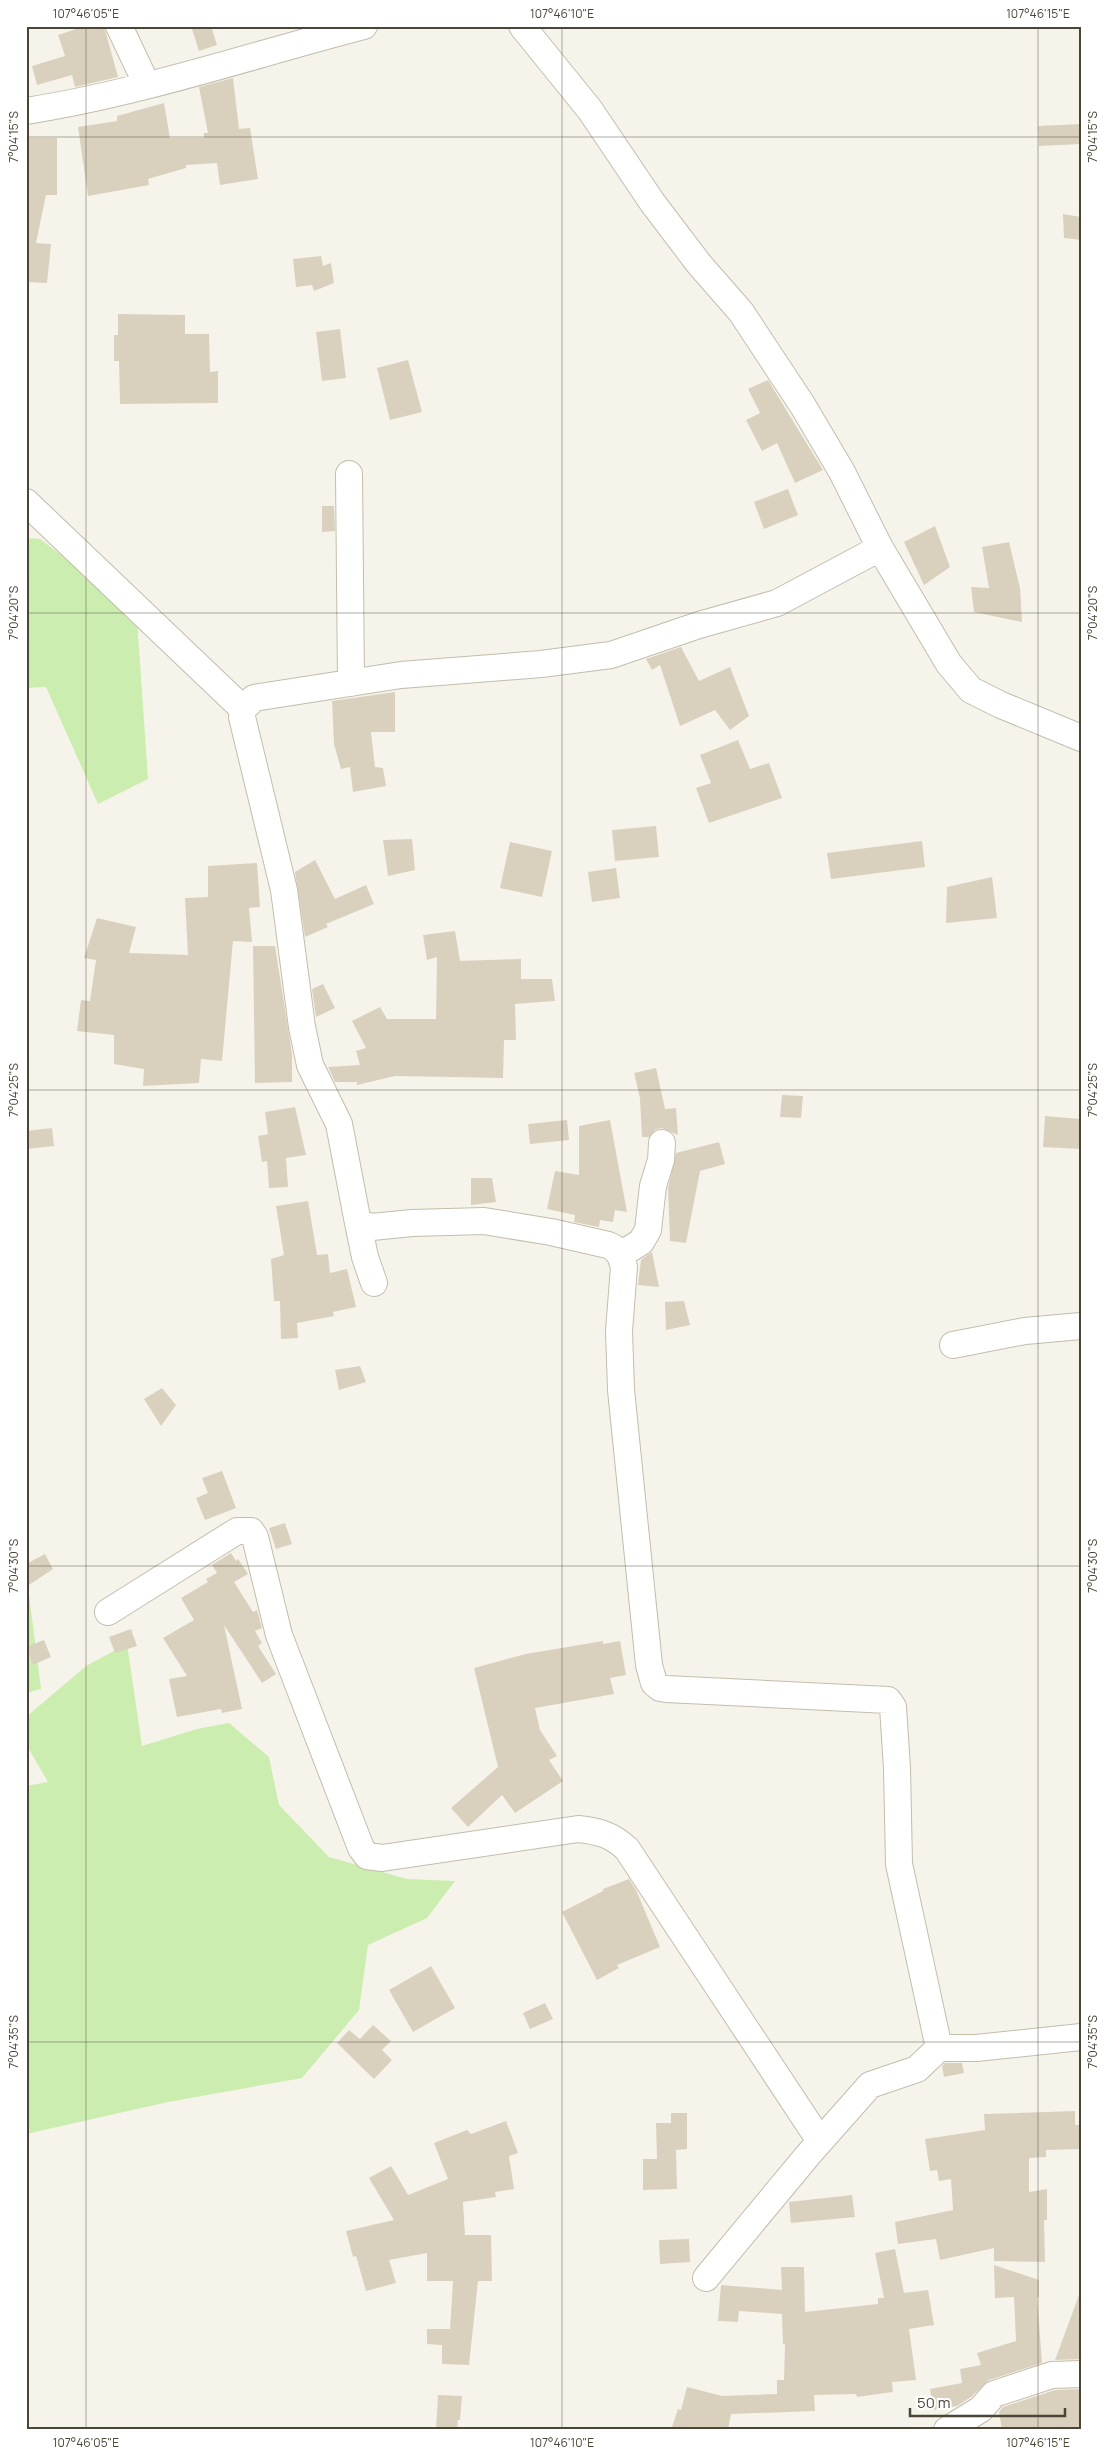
<svg xmlns="http://www.w3.org/2000/svg" width="1107" height="2456" viewBox="0 0 1107 2456" font-family="Manrope,sans-serif">
	<rect width="100%" height="100%" fill="#f6f4ea"/>
	<!-- green -->
	<path fill="#cbedaf" d="M26 538 40 539 68 560 137 619 148 779 98 804 46 687 26 688Z
		M26 1571 41 1689 26 1693Z
		M127 1644 142 1746 197 1729 229 1723 269 1757 279 1805 329 1857 407 1879 455 1881 427 1918 368 1945 359 2010 302 2078 168 2102 26 2134V1786L48 1782 26 1744V1717L86 1666Z"/>
	<!-- building -->
	<path fill="#d9d1be" d="M85 26H104L118 77 75 87 72 75 37 85 32 66 65 56 58 35Z
		M191 26H211L217 45 199 51Z
		M233 78 239 129 250 128 258 179 220 185 217 163 186 165V168L148 179 149 185 88 196 78 127 117 121V116L164 103 170 138H204V133H208L199 87Z
		M1081 124V144L1039 146 1038 126Z
		M26 138H57V195H46L36 243 51 244 47 283 26 282Z
		M1063 214 1081 217V240L1064 238Z
		M321 256 323 266 331 263 334 283 314 291 312 285 296 287 293 259Z
		M118 314 185 315V334H209L210 372 218 371V403L120 404 119 361H114V335H118Z
		M340 329 346 378 322 381 316 332Z
		M408 360 422 412 390 420 377 368Z
		M768 380 823 470 795 483 777 443 762 451 746 420 760 413 748 389Z
		M788 489 798 515 764 529 754 502Z
		M322 506H334L335 531 322 532Z
		M935 526 950 567 924 585 904 542Z
		M1009 542 1020 588 1022 622 974 612 971 587 989 588 982 547Z
		M681 647 699 681 730 667 749 716 730 730 715 710 680 726 660 665 652 670 646 659Z
		M395 692V732H371L375 767 383 768 386 786 353 792 350 767 341 769 334 744 332 701Z
		M738 740 750 769 769 763 782 798 709 823 696 788 711 783 700 755Z
		M656 826 659 857 615 861 612 830Z
		M412 839 415 870 388 876 383 840Z
		M922 841 925 867 831 879 827 853Z
		M510 842 552 851 542 897 500 888Z
		M315 860 335 899 366 885 374 904 326 924 328 927 305 937 295 872Z
		M257 863 260 907 249 908 252 942 233 941 222 1061 201 1059 199 1083 143 1086 144 1069 114 1064V1035L77 1031 81 1000 90 1001 96 960 84 958 97 918 136 927 129 953 188 955 185 898 208 897V866Z
		M616 868 620 898 592 902 588 872Z
		M992 877 997 918 946 923 947 887Z
		M455 931 460 961 521 959V979H552L555 1001 515 1004 516 1040H504L503 1078 395 1076 357 1085V1082H335L328 1067 360 1065 356 1051 366 1048 352 1021 380 1007 387 1019H436L437 957 427 960 423 935Z
		M253 946H275L292 1054V1082L255 1083Z
		M323 984 335 1008 316 1017 312 989Z
		M656 1068 665 1109 676 1108 678 1135 662 1128 655 1130 649 1137H642L640 1098 634 1073Z
		M782 1095 803 1096 801 1118 780 1117Z
		M295 1107 306 1155 286 1158 288 1187 269 1188 267 1161 262 1162 258 1136 268 1134 265 1112Z
		M1045 1116 1081 1119V1149L1043 1147Z
		M567 1120 569 1140 530 1144 528 1124Z
		M610 1120 627 1212 615 1210 613 1222 600 1220 599 1227 574 1222 575 1215 547 1209 555 1171 579 1175V1126Z
		M52 1128 54 1146 26 1149V1131Z
		M719 1142 725 1164 700 1171 686 1243 670 1241 668 1188 676 1153Z
		M471 1178H492L496 1202 471 1205Z
		M308 1201 317 1255 328 1254 330 1273 347 1269 356 1307 333 1312 334 1316 297 1323 298 1338 281 1339 280 1301H274L271 1259 284 1255 276 1206Z
		M652 1252 659 1287 638 1285 641 1260Z
		M684 1301 690 1325 666 1330 665 1302Z
		M360 1366 366 1382 339 1390 335 1370Z
		M162 1388 176 1405 161 1426 144 1399Z
		M222 1471 236 1508 205 1520 196 1498 208 1493 202 1478Z
		M285 1523 292 1544 276 1549 269 1528Z
		M231 1553 236 1561 238 1559 248 1574 234 1582 253 1612 257 1610 262 1628 255 1631 262 1643 258 1646 276 1674 262 1683 224 1625 242 1709 222 1713 221 1709 177 1717 169 1679 187 1676 163 1638 194 1620 181 1598 208 1582 206 1579 217 1573 212 1565Z
		M45 1554 53 1569 26 1587V1564Z
		M131 1629 137 1646 115 1653 109 1637Z
		M44 1640 51 1657 33 1665 26 1647Z
		M603 1641V1644L620 1641 626 1675 610 1678 614 1694 535 1708 540 1730 557 1756 549 1760 563 1781 515 1813 502 1795 468 1827 451 1808 498 1767 474 1668 526 1654Z
		M629 1879 636 1890 660 1947 617 1965 619 1968 597 1980 562 1912 603 1891V1889Z
		M431 1966 455 2008 413 2032 389 1990Z
		M545 2003 553 2019 530 2029 523 2013Z
		M373 2025 391 2041 382 2050 392 2060 374 2079 337 2043 349 2030 360 2039Z
		M945 2063H962L964 2073 944 2077 942 2066Z
		M1075 2111V2125H1081V2149L1046 2150V2157L1029 2158V2192L1047 2189V2220H1044L1045 2262 994 2261V2248L940 2260 936 2239 898 2244 895 2222 953 2210 951 2179 939 2181 937 2170 930 2171 925 2139 985 2130 984 2114Z
		M671 2113H687V2149L676 2150 677 2189 643 2190V2159H657L656 2123H671Z
		M506 2121 518 2153 509 2156 514 2189 495 2192 496 2197 463 2202 465 2235H491L492 2281H478L469 2365 442 2364V2345L427 2344V2329H450L453 2281H427V2253L389 2260 396 2283 366 2291 356 2256 353 2257 346 2231 394 2220 369 2178 391 2166 408 2195 448 2179 434 2143 467 2130 471 2134Z
		M852 2195 855 2217 791 2223 789 2202Z
		M689 2239 690 2262 660 2264 659 2240Z
		M895 2249 904 2293 928 2290 934 2325 909 2329 916 2380 892 2382 893 2392 857 2397 856 2394 814 2395 815 2411 731 2414 728 2430H671L678 2409 681 2410 687 2387 722 2396 777 2394V2380H784L785 2344H783L782 2314 739 2311 738 2322 718 2321 721 2285 782 2290 781 2267H804L805 2312 878 2304V2298H884L875 2253Z
		M994 2265 1039 2280V2297H1037L1042 2363 989 2380 971 2397 957 2406 934 2410 930 2389 962 2383 960 2369 981 2365 977 2353 1016 2341 1014 2297 995 2298Z
		M1079 2295H1081V2359L1055 2360Z
		M1081 2389V2430H1002L999 2412 1003 2407 1055 2390Z
		M438 2395 462 2396 460 2420H458L457 2430H436Z"/>
	<g fill="none" stroke-linecap="round" stroke-linejoin="round">
		<defs>
			<path id="minor" d="M119 26 147 85
				M522 26 590 110 652 202 699 264 741 312 803 406 842 472 880 548 949 664 971 690 1001 705 1081 738
				M26 111C141 93 252 55 364 26
				M349 474 351 683
				M26 502 243 709
				M880 548 777 603 699 625 611 655 541 664 401 675 254 698 243 709 242 717 284 890 302 1027 310 1065 339 1124 358 1223 372 1227 412 1223 484 1221 551 1232 608 1245 614 1248 620 1255 624 1267 619 1331 621 1390 649 1665 654 1683 660 1688 666 1689 888 1700 893 1707 897 1768 899 1864 939 2048
				M358 1223 365 1257 374 1283
				M620 1255 641 1242 648 1230 653 1186 661 1160 662 1143
				M953 1345 1025 1331 1081 1326
				M108 1612 237 1531H251L255 1537 279 1635 361 1848 367 1856 382 1858 578 1829C599 1831 612 1835 627 1849L820 2141
				M706 2278 808 2155 870 2085 917 2069 939 2048H976L1081 2037
				M947 2430 981 2409 994 2394 1052 2375 1081 2374"/>
		</defs>
		<!-- minor casing -->
		<use href="#minor" stroke="#c3bdab" stroke-width="28"/>
		<!-- minor -->
		<use href="#minor" stroke="#fff" stroke-width="26"/>
	</g>
	<!-- ticks -->
	<path fill="none" stroke="#4b4537" stroke-width="1" stroke-opacity="0.45" d="M86 26V2430M562 26V2430M1038 26V2430M26 137H1081M26 613H1081M26 1090H1081M26 1566H1081M26 2042H1081"/>
	<!-- border -->
	<rect width="1107" height="2456" fill="none" stroke="#ffffff" stroke-width="55"/>
	<!-- scale -->
	<path d="M910 2408v8h155v-8" fill="none" stroke="#4b4537" stroke-width="2.5"/>
	<text x="917" y="2408" font-size="15" fill="#4b4537" stroke="#ffffff" stroke-width="4" paint-order="stroke">50 m</text>
	<rect x="28" y="28" width="1052" height="2400" fill="none" stroke="#4b4537" stroke-width="2"/>
	<g font-size="12" text-anchor="middle" fill="#4b4537">
		<text x="86" y="18">107°46'05"E</text>
		<text x="562" y="18">107°46'10"E</text>
		<text x="1038" y="18">107°46'15"E</text>
		<text transform="translate(14 137) rotate(-90)" y="4">7°04'15"S</text>
		<text transform="translate(1093 137) rotate(-90)" y="4">7°04'15"S</text>
		<text transform="translate(14 613) rotate(-90)" y="4">7°04'20"S</text>
		<text transform="translate(1093 613) rotate(-90)" y="4">7°04'20"S</text>
		<text transform="translate(14 1090) rotate(-90)" y="4">7°04'25"S</text>
		<text transform="translate(1093 1090) rotate(-90)" y="4">7°04'25"S</text>
		<text transform="translate(14 1566) rotate(-90)" y="4">7°04'30"S</text>
		<text transform="translate(1093 1566) rotate(-90)" y="4">7°04'30"S</text>
		<text transform="translate(14 2042) rotate(-90)" y="4">7°04'35"S</text>
		<text transform="translate(1093 2042) rotate(-90)" y="4">7°04'35"S</text>
		<text x="86" y="2447">107°46'05"E</text>
		<text x="562" y="2447">107°46'10"E</text>
		<text x="1038" y="2447">107°46'15"E</text>
	</g>
</svg>
